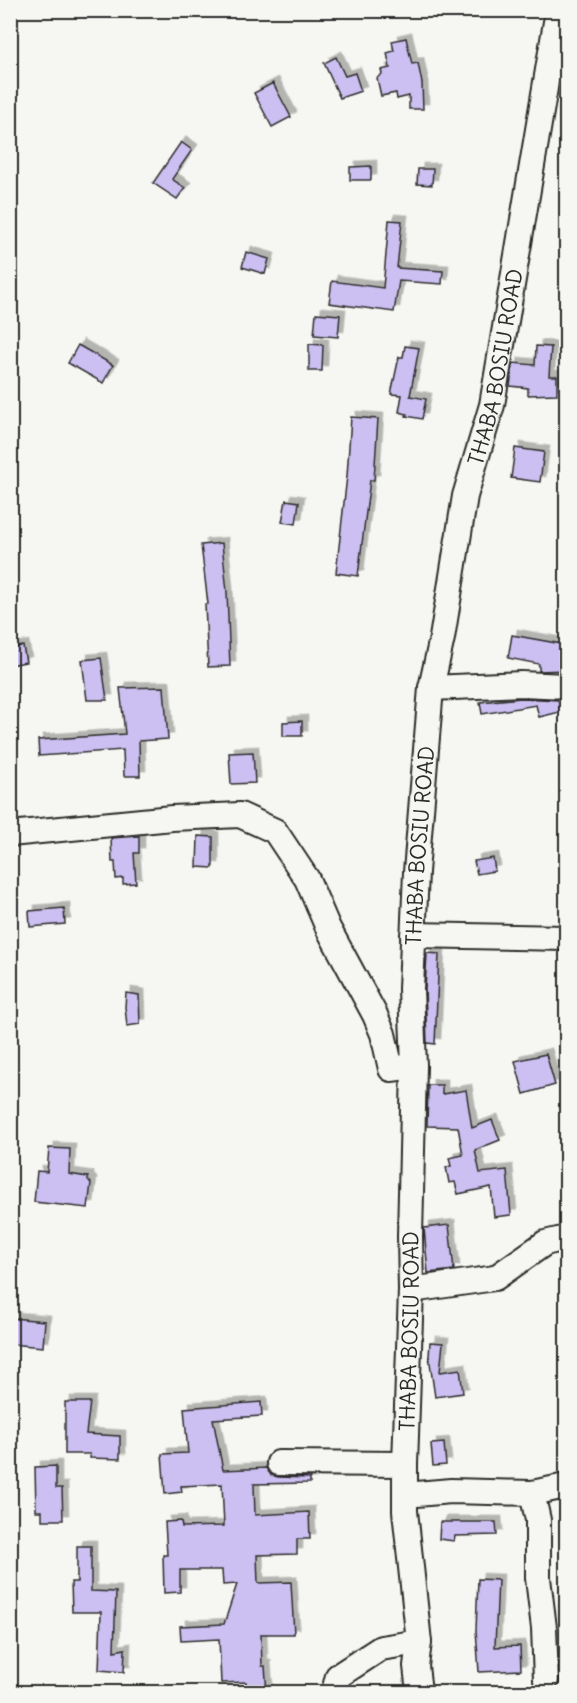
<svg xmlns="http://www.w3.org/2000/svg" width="577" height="1703" font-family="Delius,sans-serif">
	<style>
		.building { fill: #ccbff1; stroke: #2b2b2b; stroke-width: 1.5; filter: url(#shadow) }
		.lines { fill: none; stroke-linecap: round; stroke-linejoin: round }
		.minor-casing { stroke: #2b2b2b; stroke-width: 28 }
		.minor { stroke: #f6f6f2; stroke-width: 24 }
		.labels { text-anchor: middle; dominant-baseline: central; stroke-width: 6; stroke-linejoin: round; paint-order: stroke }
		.street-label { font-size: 21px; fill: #2b2b2b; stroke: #f6f6f2 }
	</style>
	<defs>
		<filter id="shadow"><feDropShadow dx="5.5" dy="-5.5" stdDeviation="0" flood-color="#0004"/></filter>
	</defs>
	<rect width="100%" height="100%" fill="#f6f6f2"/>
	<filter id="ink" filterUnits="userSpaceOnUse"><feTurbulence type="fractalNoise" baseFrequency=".0167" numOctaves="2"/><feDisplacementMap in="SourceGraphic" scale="12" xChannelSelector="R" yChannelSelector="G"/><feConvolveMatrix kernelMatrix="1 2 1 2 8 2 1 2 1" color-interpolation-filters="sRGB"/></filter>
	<g filter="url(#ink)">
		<g class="building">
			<polygon points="406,38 412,64 418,63 422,83 423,109 409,109 409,96 397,99 396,93 381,96 377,78 382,74 381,70 390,68 387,53 394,51 392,41"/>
			<polygon points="336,57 345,76 355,73 361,91 340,98 324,63"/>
			<polygon points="273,83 291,117 272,127 254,93"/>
			<polygon points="181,142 192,150 172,179 185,188 177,199 153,183"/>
			<polygon points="371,166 371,180 350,180 350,167"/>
			<polygon points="418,169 433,169 432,185 417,184"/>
			<polygon points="389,220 402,221 397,268 443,271 442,284 399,281 394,312 329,303 332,281 383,288"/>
			<polygon points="246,252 269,259 265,274 242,267"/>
			<polygon points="316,313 340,315 338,337 314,335"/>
			<polygon points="309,344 323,345 322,371 309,371"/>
			<polygon points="78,345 113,365 103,383 68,363"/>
			<polygon points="405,346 419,348 410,396 426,399 422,419 406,416 407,414 399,412 402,395 391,394 399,357 403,357"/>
			<polygon points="536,346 551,347 549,376 557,376 557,394 528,395 528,388 510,386 513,363 535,365"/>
			<polygon points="351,417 378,419 374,480 370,480 358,576 336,573 347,476"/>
			<polygon points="515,448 544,452 540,482 511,478"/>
			<polygon points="286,500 299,502 296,524 282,522"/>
			<polygon points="222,543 227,592 230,666 208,667 205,604 208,604 201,545"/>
			<polygon points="512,635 567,645 567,670 539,671 539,664 508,658"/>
			<polygon points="23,646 26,662 10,665 10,648"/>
			<polygon points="101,658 107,700 87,700 82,660"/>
			<polygon points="164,687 168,739 139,741 140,776 124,776 123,750 39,756 38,740 125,734 120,688"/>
			<polygon points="521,698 559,700 560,712 539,717 536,705 482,714 480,702"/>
			<polygon points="302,721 302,736 283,736 283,722"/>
			<polygon points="253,752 255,783 231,784 229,753"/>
			<polygon points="139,836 139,853 134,853 136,883 123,884 123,878 116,879 115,862 112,862 111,838"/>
			<polygon points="198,836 213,837 213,868 197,867"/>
			<polygon points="493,858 495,871 477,874 474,861"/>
			<polygon points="64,908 65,924 30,927 29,911"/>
			<polygon points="427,953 439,954 435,1044 427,1043 425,989"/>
			<polygon points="126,993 139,995 140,1024 127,1026 125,1007"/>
			<polygon points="546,1054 555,1085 524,1094 515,1061"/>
			<polygon points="428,1085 442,1085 442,1094 466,1090 472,1128 492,1120 500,1140 475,1150 480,1173 507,1170 511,1215 494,1217 491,1187 458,1194 455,1182 449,1183 446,1167 451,1166 449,1158 463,1155 458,1127 427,1126"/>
			<polygon points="49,1148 70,1149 69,1174 88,1177 88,1180 91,1183 88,1208 34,1202 37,1171 47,1172"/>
			<polygon points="449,1225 454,1270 428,1273 424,1228"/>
			<polygon points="12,1318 45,1321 43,1347 10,1344"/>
			<polygon points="430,1342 443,1343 440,1372 460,1369 463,1393 435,1397 429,1356"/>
			<polygon points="65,1402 90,1402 86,1434 120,1436 120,1459 90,1458 90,1454 65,1454"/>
			<polygon points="261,1402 262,1416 213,1419 223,1470 266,1468 271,1475 278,1477 310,1478 310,1483 254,1484 255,1515 309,1512 310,1539 297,1539 297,1554 257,1555 258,1583 291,1582 294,1634 261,1634 262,1666 265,1666 267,1692 247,1692 246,1682 221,1683 219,1639 181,1641 180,1626 224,1624 237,1584 223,1585 222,1570 180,1570 180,1592 164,1593 163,1555 167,1555 165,1522 181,1521 182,1527 224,1526 222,1484 181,1486 182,1492 165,1494 162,1454 188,1453 184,1408"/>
			<polygon points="444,1443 446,1465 433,1466 431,1444"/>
			<polygon points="56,1466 56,1488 62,1488 63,1520 42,1520 42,1511 36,1511 35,1467"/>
			<polygon points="440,1522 496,1522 497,1535 455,1536 454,1541 439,1539"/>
			<polygon points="77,1546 91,1546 91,1591 116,1592 114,1651 125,1649 124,1672 99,1670 101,1612 72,1612 71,1582 77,1582"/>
			<polygon points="478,1579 498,1580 495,1647 520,1646 521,1670 479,1672 476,1630"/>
		</g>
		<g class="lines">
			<g class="minor-casing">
				<g id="minor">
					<polyline points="431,688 521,684 566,686"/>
					<polyline points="10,834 172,818 240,815 275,831 307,879 328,928 375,1015 383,1034 391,1069 414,1066"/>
					<polyline points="413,935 566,938"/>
					<polyline points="411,1290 495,1278 545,1243 566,1238"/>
					<polyline points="279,1463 405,1464"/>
					<polyline points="532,1493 538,1520 538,1578 544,1628 546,1680"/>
					<polyline points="405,1495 451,1491 532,1493 566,1486"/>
					<polyline points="334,1692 338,1676 381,1648 419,1642"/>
					<path id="s1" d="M419 1692 416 1666 419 1642 405 1511V1464L411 1290 410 1236 414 1066 411 989 416 872 431 688 442 638 465 496 492 405 558 10"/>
				</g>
			</g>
			<use href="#minor" class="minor"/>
		</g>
	</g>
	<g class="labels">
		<g class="street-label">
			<text stroke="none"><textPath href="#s1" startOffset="1334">THABA BOSIU ROAD</textPath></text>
			<text stroke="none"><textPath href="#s1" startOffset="848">THABA BOSIU ROAD</textPath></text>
			<text stroke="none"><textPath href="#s1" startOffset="362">THABA BOSIU ROAD</textPath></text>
		</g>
	</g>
	<rect width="577" height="1703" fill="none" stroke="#f6f6f2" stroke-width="36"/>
	<rect x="18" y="18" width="541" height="1667" fill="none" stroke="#2b2b2b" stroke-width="2" filter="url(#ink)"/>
</svg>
